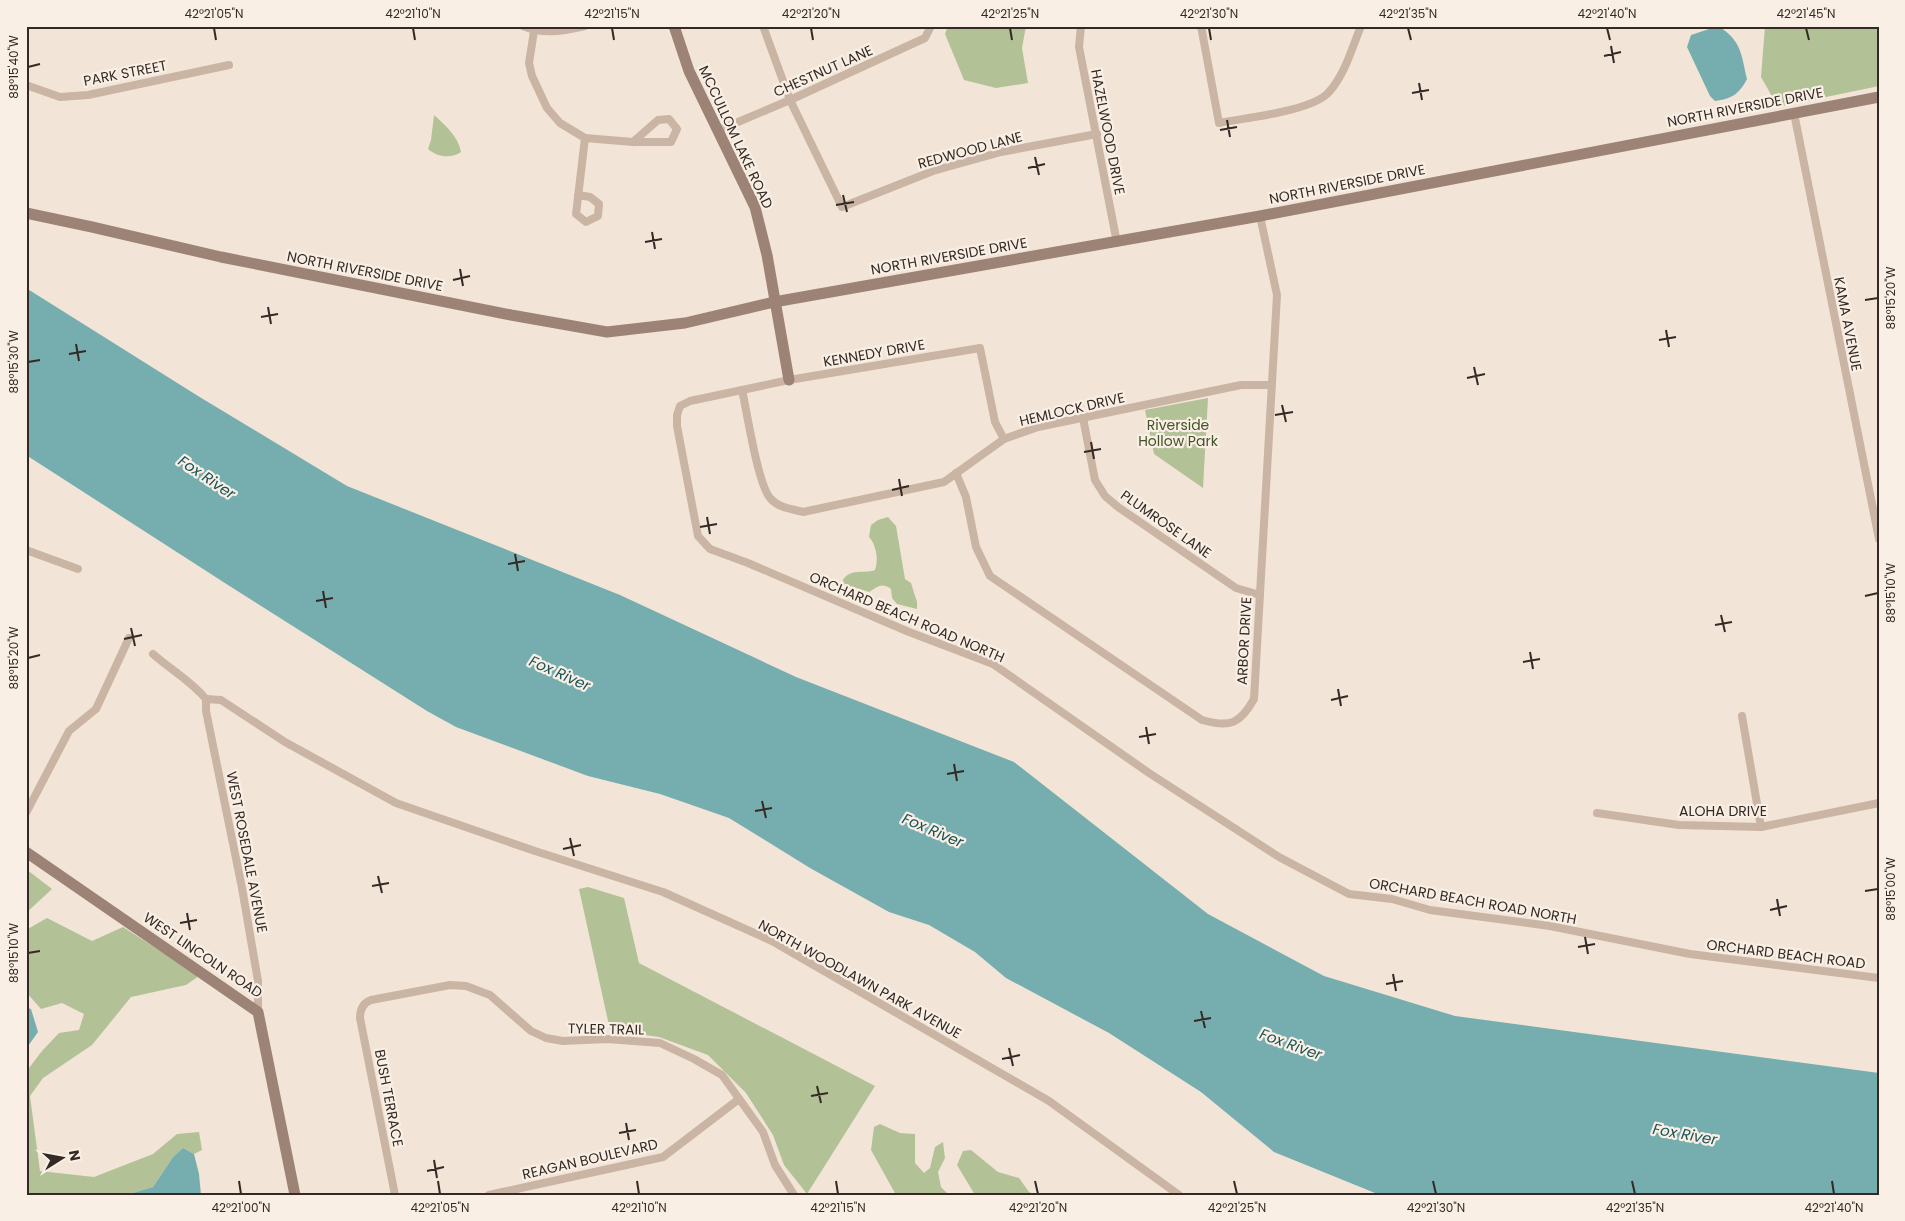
<svg xmlns="http://www.w3.org/2000/svg" width="1905" height="1221" font-family="Poppins,sans-serif">
	<style>
		.green { fill: #b3c197 }
		.water { fill: #76adaf }
		.lines { fill: none; stroke-linecap: round; stroke-linejoin: round }
		.street { stroke: #cab4a3; stroke-width: 8 }
		.secondary { stroke: #9d8375; stroke-width: 11 }
		.ticks { fill: none; stroke: #342a25; stroke-width: 2 }
		.labels { text-anchor: middle; dominant-baseline: central; stroke-width: 4.5; stroke-linejoin: round; paint-order: stroke }
		.street-label { font-size: 14px; fill: #342a25; stroke: #f9efe4 }
		.park-label { font-size: 14px; fill: #445329; stroke: #f9efe4 }
		.water-label { font-size: 15px; font-style: italic; fill: #1a5357; stroke: #f9efe4 }
		.neatline { fill: none; stroke: #342a25; stroke-width: 2 }
		.ticks-label { font-size: 12px; text-anchor: middle; fill: #342a25 }
	</style>
	<rect width="100%" height="100%" fill="#f2e5d7"/>
	<g class="green">
		<polygon points="948,26 1026,26 1022,48 1028,83 996,88 964,80 945,34"/>
		<polygon points="1765,26 1879,26 1879,86 1778,107 1761,77"/>
		<path d="M434 115C446 126 458 136 461 152 451 159 437 157 428 149L431 140Z"/>
		<polygon points="1208,398 1203,488 1154,454 1145,410"/>
		<path d="M888 517 896 526 905 579 911 583 917 602V609L897 604 892 598 891 589C881 582 878 587 869 592L844 584 843 580C850 568 864 574 875 570 879 560 876 544 869 537L871 525 878 520Z"/>
		<polygon points="26,869 52,889 26,913"/>
		<polygon points="588,887 624,898 639,963 875,1086 807,1194 784,1165 773,1135 746,1093 708,1055 659,1037 610,1030 579,889"/>
		<polygon points="47,918 92,941 123,927 199,976 186,985 131,997 92,1045 43,1078 30,1096 40,1171 94,1177 153,1154 177,1134 199,1132 202,1150 194,1154 183,1148 173,1157 153,1187 126,1195 26,1195 26,1072 42,1051 59,1033 79,1030 84,1014 62,1003 41,1009 26,992 26,930"/>
		<polygon points="880,1124 900,1133 915,1134 915,1163 924,1173 930,1168 935,1147 943,1142 945,1158 938,1172 941,1187 949,1195 896,1195 871,1150 874,1127"/>
		<polygon points="971,1150 998,1172 1019,1178 1029,1192 1036,1195 975,1195 957,1165 963,1151"/>
	</g>
	<g class="water">
		<path d="M1718 26C1742 41 1741 54 1747 79 1739 94 1732 99 1715 101L1710 96 1687 47 1691 35Z"/>
		<polygon points="26,288 198,396 347,486 620,595 796,677 1014,762 1208,914 1324,976 1455,1016 1879,1073 1879,1195 1380,1195 1274,1152 1201,1092 1109,1033 1006,978 975,952 929,925 889,912 810,868 729,818 660,794 588,776 456,727 427,711 228,585 26,455"/>
		<polygon points="26,1007 31,1009 38,1032 26,1049"/>
		<polygon points="183,1148 194,1154 199,1174 201,1195 126,1195 153,1187 173,1157"/>
	</g>
	<g class="lines">
		<g class="street">
			<path d="M523 26C544 35 563 31 585 26"/>
			<polyline points="763,26 790,100 842,207 933,171 1001,152 1097,134"/>
			<polyline points="1081,26 1079,47 1117,243"/>
			<path d="M1201 26 1219 123C1245 118 1313 111 1329 92 1345 74 1352 48 1361 26"/>
			<polyline points="534,31 529,63 532,76 547,108 560,123 585,138 633,142 671,142 677,129 669,119 658,120 633,142"/>
			<polyline points="26,85 60,97 88,95 229,65"/>
			<polyline points="1794,113 1879,539"/>
			<polyline points="719,130 790,100 925,38 931,26"/>
			<polyline points="578,195 590,197 599,204 598,216 586,222 576,214 585,138"/>
			<path d="M742 390C747 411 758 487 771 499 779 508 792 509 803 512L944 482 1004 439 1038 427 1241 385H1271"/>
			<polyline points="1083,418 1095,480 1105,496 1118,507 1236,588 1260,595"/>
			<polyline points="1004,439 995,422 980,348 789,380 690,401 680,406 677,415 677,426 698,536 710,549 748,563 909,632 993,664 1149,773 1279,857 1349,894 1392,899 1430,910 1550,926 1690,954 1879,978"/>
			<path d="M956 473 966 497 976 547 990 576 1202 720C1230 728 1240 724 1254 699L1277 295 1260 216"/>
			<polyline points="26,550 78,569"/>
			<path d="M153 654C171 670 190 680 206 699"/>
			<polyline points="206,699 221,700 285,742 396,803 535,851 663,892 772,941 1049,1101 1179,1195"/>
			<polyline points="206,699 206,711 242,888 258,981 258,1012"/>
			<polyline points="1742,716 1761,827"/>
			<polyline points="26,813 69,731 96,709 129,638"/>
			<polyline points="1597,813 1679,825 1761,827 1879,803"/>
			<path d="M395 1195 360 1018C360 1009 363 1003 371 1000L450 985 466 986 490 995 531 1031 546 1038 563 1041 607 1039 660 1043 694 1059 722 1075 763 1132 775 1165 794 1195"/>
			<polyline points="489,1195 663,1157 739,1099"/>
		</g>
		<g class="secondary">
			<polyline points="674,26 689,71 755,207 767,255 789,380"/>
			<polyline points="26,213 92,227 221,257 511,315 607,332 685,323 774,302 1260,216 1879,97"/>
			<polyline points="26,852 258,1012 295,1195"/>
		</g>
	</g>
	<path class="ticks" d="M214 28 216 40M413 28 415 40M612 28 614 40M811 28 813 40M1010 28 1012 40M1209 28 1211 40M1408 28 1411 40M1607 28 1610 40M1806 28 1809 40M1611 46 1614 63M1604 56 1621 52M28 67 40 64M1419 83 1422 100M1412 93 1429 90M1227 120 1230 137M1220 130 1237 127M1035 157 1039 175M1028 168 1045 164M843 195 847 212M836 205 854 202M652 232 655 249M645 242 662 239M460 269 463 286M453 280 470 276M1865 300 1878 298M268 307 271 324M261 317 278 314M1666 330 1669 347M1659 340 1676 337M76 344 79 361M69 354 86 351M28 362 40 360M1474 367 1478 385M1467 378 1485 374M1282 405 1286 422M1275 415 1293 412M1091 442 1094 459M1084 452 1101 449M899 479 902 496M892 490 909 486M707 517 710 534M700 527 717 524M515 554 518 571M508 564 525 561M323 591 326 608M1865 596 1878 593M316 601 333 598M1721 615 1725 632M1715 625 1732 622M131 628 135 646M124 639 142 635M1530 652 1533 669M28 658 40 655M1523 662 1540 659M1338 689 1341 706M1331 700 1348 696M1146 727 1149 744M1139 737 1156 734M954 764 957 781M947 774 964 771M762 801 766 818M755 811 772 808M570 838 574 856M563 849 581 845M378 876 382 893M372 886 389 883M1865 891 1878 889M1777 899 1780 916M1770 910 1787 906M187 913 190 930M180 923 197 920M1585 937 1588 954M1578 947 1595 944M28 953 40 951M1393 974 1396 991M1386 984 1403 981M1201 1011 1205 1028M1194 1021 1211 1018M1009 1048 1013 1066M1002 1059 1020 1055M817 1086 821 1103M811 1096 828 1093M626 1123 629 1140M619 1133 636 1130M434 1160 437 1178M427 1171 444 1167M239 1181 241 1194M438 1181 440 1194M637 1181 639 1194M836 1181 838 1194M1035 1181 1038 1194M1234 1181 1237 1194M1433 1181 1436 1194M1632 1181 1635 1194M1832 1181 1834 1194"/>
	<g class="labels">
		<g class="street-label">
			<text transform="translate(823 71) rotate(-24)">CHESTNUT LANE</text>
			<text transform="translate(125 73) rotate(-11)">PARK STREET</text>
			<text transform="translate(1745 107) rotate(-11)">NORTH RIVERSIDE DRIVE</text>
			<text transform="translate(1108 132) rotate(79)">HAZELWOOD DRIVE</text>
			<text transform="translate(736 137) rotate(65)">MCCULLOM LAKE ROAD</text>
			<text transform="translate(970 150) rotate(-15)">REDWOOD LANE</text>
			<text transform="translate(1347 184) rotate(-11)">NORTH RIVERSIDE DRIVE</text>
			<text transform="translate(949 256) rotate(-10)">NORTH RIVERSIDE DRIVE</text>
			<text transform="translate(365 271) rotate(11)">NORTH RIVERSIDE DRIVE</text>
			<text transform="translate(1848 324) rotate(79)">KAMA AVENUE</text>
			<text transform="translate(874 353) rotate(-10)">KENNEDY DRIVE</text>
			<text transform="translate(1072 409) rotate(-13)">HEMLOCK DRIVE</text>
			<text transform="translate(1166 524) rotate(35)">PLUMROSE LANE</text>
			<text transform="translate(907 617) rotate(23)">ORCHARD BEACH ROAD NORTH</text>
			<text transform="translate(1244 641) rotate(-87)">ARBOR DRIVE</text>
			<text x="1723" y="811">ALOHA DRIVE</text>
			<text transform="translate(247 852) rotate(79)">WEST ROSEDALE AVENUE</text>
			<text transform="translate(1473 901) rotate(10)">ORCHARD BEACH ROAD NORTH</text>
			<text transform="translate(1786 954) rotate(7)">ORCHARD BEACH ROAD</text>
			<text transform="translate(203 955) rotate(34)">WEST LINCOLN ROAD</text>
			<text transform="translate(860 979) rotate(29)">NORTH WOODLAWN PARK AVENUE</text>
			<text transform="translate(606 1029) rotate(1)">TYLER TRAIL</text>
			<text transform="translate(389 1098) rotate(79)">BUSH TERRACE</text>
			<text transform="translate(590 1159) rotate(-13)">REAGAN BOULEVARD</text>
		</g>
		<g class="park-label">
			<text x="1178" y="425">Riverside<tspan x="1178" dy="16">Hollow Park</tspan></text>
		</g>
		<g class="water-label">
			<text transform="translate(207 477) rotate(34)">Fox River</text>
			<text transform="translate(560 673) rotate(24)">Fox River</text>
			<text transform="translate(933 830) rotate(23)">Fox River</text>
			<text transform="translate(1291 1044) rotate(20)">Fox River</text>
			<text transform="translate(1685 1134) rotate(10)">Fox River</text>
		</g>
	</g>
	<rect width="1905" height="1221" fill="none" stroke="#f9efe4" stroke-width="55"/>
	<g transform="translate(62 1158) rotate(79)" stroke="#f9efe4" stroke-width="4" paint-order="stroke">
	<path d="M0-4L9 19L0 12L-9 19Z" fill="#342a25"/>
	<text y="-8" font-size="14" font-weight="bold" text-anchor="middle" fill="#342a25">N</text>
	</g>
	<rect x="28" y="28" width="1850" height="1166" class="neatline"/>
	<g class="ticks-label">
		<text x="214" y="18">42°21'05"N</text>
		<text x="413" y="18">42°21'10"N</text>
		<text x="612" y="18">42°21'15"N</text>
		<text x="811" y="18">42°21'20"N</text>
		<text x="1010" y="18">42°21'25"N</text>
		<text x="1209" y="18">42°21'30"N</text>
		<text x="1408" y="18">42°21'35"N</text>
		<text x="1607" y="18">42°21'40"N</text>
		<text x="1806" y="18">42°21'45"N</text>
		<text transform="translate(14 67) rotate(-90)" y="4">88°15'40"W</text>
		<text transform="translate(1891 298) rotate(-90)" y="4">88°15'20"W</text>
		<text transform="translate(14 362) rotate(-90)" y="4">88°15'30"W</text>
		<text transform="translate(1891 593) rotate(-90)" y="4">88°15'10"W</text>
		<text transform="translate(14 658) rotate(-90)" y="4">88°15'20"W</text>
		<text transform="translate(1891 889) rotate(-90)" y="4">88°15'00"W</text>
		<text transform="translate(14 953) rotate(-90)" y="4">88°15'10"W</text>
		<text x="241" y="1212">42°21'00"N</text>
		<text x="440" y="1212">42°21'05"N</text>
		<text x="639" y="1212">42°21'10"N</text>
		<text x="838" y="1212">42°21'15"N</text>
		<text x="1038" y="1212">42°21'20"N</text>
		<text x="1237" y="1212">42°21'25"N</text>
		<text x="1436" y="1212">42°21'30"N</text>
		<text x="1635" y="1212">42°21'35"N</text>
		<text x="1834" y="1212">42°21'40"N</text>
	</g>
</svg>
